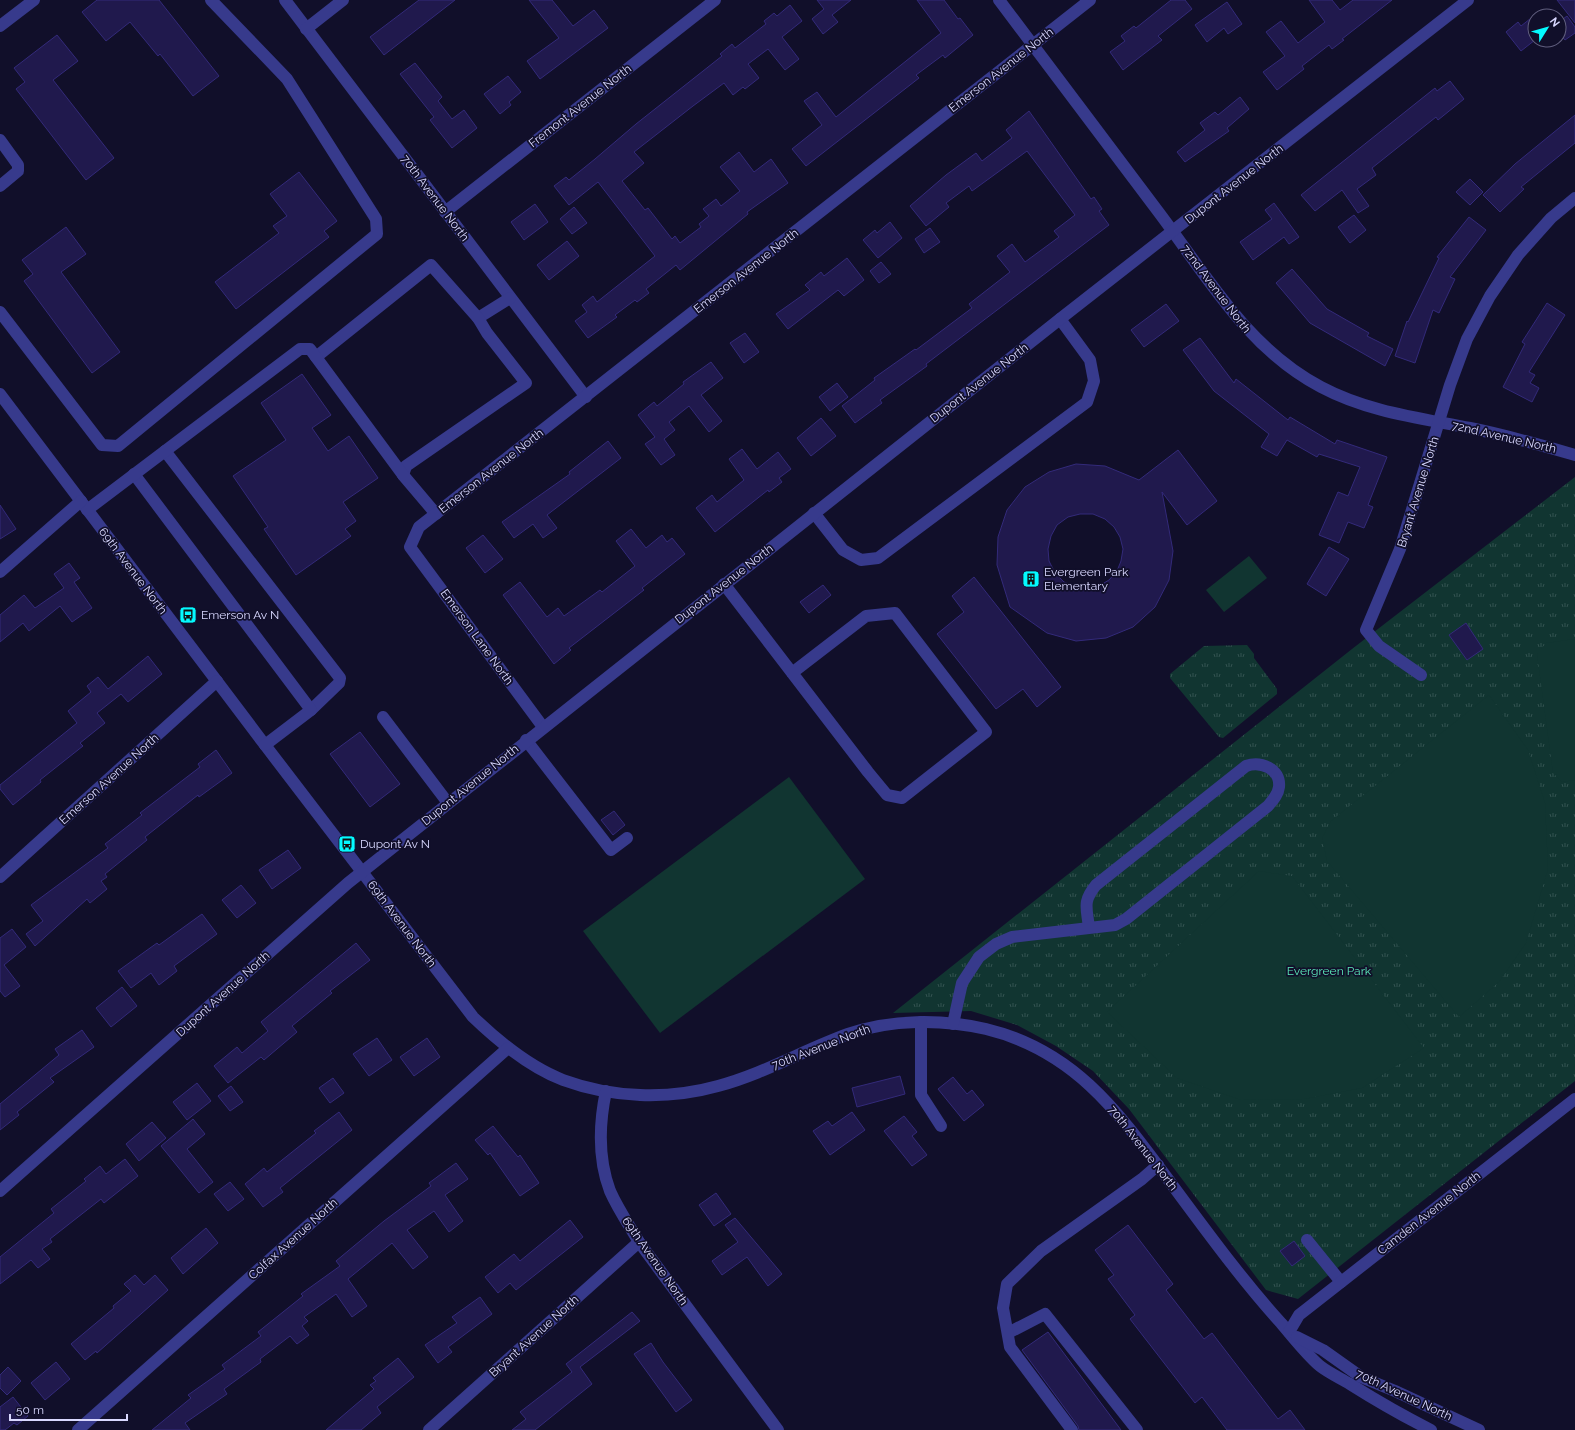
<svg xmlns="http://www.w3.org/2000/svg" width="1575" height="1430" font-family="Raleway,sans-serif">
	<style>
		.grass { fill: url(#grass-tufts) }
		.garden { fill: #113531 }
		.building { fill: #20194d; stroke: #332a7a; fill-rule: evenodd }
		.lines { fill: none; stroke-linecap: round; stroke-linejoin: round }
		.minor { stroke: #373a8c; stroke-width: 12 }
		.labels { text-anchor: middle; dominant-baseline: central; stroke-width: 3.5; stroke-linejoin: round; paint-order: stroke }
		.street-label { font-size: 12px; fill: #d9d8ff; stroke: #110f2a }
		.poi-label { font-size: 12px; fill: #d9d8ff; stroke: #110f2a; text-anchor: start }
		.park-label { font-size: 12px; fill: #5be8b9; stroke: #110f2a }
	</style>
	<defs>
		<pattern id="grass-tufts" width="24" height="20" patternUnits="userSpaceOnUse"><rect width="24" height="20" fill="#113531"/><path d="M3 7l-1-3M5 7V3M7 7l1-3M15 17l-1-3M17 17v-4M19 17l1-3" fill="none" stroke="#335250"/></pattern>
	</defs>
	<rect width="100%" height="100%" fill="#110f2a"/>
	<g class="grass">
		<polygon points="1575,477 1575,1081 1298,1299 1266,1290 1129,1109 1093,1071 1056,1046 1017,1025 971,1011 893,1013 1352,649"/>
		<polygon points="1247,645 1254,654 1254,658 1277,689 1277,694 1223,738 1219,737 1170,678 1170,674 1204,646"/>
	</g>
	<g class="garden">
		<polygon points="1249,556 1267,578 1224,612 1206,590"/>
		<polygon points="1575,639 1575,780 1562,782 1553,773 1537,654 1546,643"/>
		<polygon points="1489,695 1528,750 1545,803 1548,869 1526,943 1499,982 1459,1017 1327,861 1322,838 1331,821"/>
		<polygon points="789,777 865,879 660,1033 583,931"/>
		<polygon points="1259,871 1292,876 1424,1048 1362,1088 1304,1099 1241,1100 1177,1078 1107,1012"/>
	</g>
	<g class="building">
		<polygon points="97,0 159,0 219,76 193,96 160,54 158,56 130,22 106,41 82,12"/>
		<polygon points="419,0 455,0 384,55 370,37"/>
		<polygon points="529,0 552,0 573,26 594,10 608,28 540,79 527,61 559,38"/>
		<polygon points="817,0 851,0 832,15 838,22 823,34 812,19 824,9"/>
		<polygon points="917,0 944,0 958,19 960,18 973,35 945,58 943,55 916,75 919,78 806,166 792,149 822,125 804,101 817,92 836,117 941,33"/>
		<polygon points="1171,0 1185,0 1192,9 1158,36 1162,40 1123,70 1110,52 1125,41 1121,36 1134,26 1136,28"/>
		<polygon points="1309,0 1332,0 1340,10 1353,0 1392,0 1342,39 1344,40 1332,49 1329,45 1302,66 1304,69 1277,90 1263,72 1285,56 1266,32 1281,21 1298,43 1325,22"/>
		<polygon points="1557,0 1575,0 1575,23"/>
		<polygon points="1227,2 1242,24 1228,34 1224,28 1207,42 1195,25"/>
		<polygon points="790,5 802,21 782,37 799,59 785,70 768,49 748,64 759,78 745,89 743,87 733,95 724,83 693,106 634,152 644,163 622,181 645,210 648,208 672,239 675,236 680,243 701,227 699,224 709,216 703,209 716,199 721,206 740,191 720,167 739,152 754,172 771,159 788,183 747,212 748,214 680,270 676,265 646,289 649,293 637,302 635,300 615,315 617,317 588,338 575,321 587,312 582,305 593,296 597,302 655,256 598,182 569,205 554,186 566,177 569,180 595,159 636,124 722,56 720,54 732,44 735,48 766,24 764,21 774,13 777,16"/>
		<polygon points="1535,15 1535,40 1521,51 1506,32 1518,22 1521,26"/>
		<polygon points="1567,16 1575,27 1575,33 1565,40 1559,33 1559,22"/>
		<polygon points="57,35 78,61 53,80 114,158 86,180 16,89 25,82 14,68"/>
		<polygon points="415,63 442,97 438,101 452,119 464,110 477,128 452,148 430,120 434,117 400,74"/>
		<polygon points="508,76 521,92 509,102 511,105 500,114 484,94"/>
		<polygon points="1450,81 1464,99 1438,120 1436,117 1372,168 1376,175 1357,189 1369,206 1358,213 1342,190 1315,211 1301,195 1435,88 1437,91"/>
		<polygon points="1240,97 1249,109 1227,128 1229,131 1185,162 1177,152 1205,130 1200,123 1215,112 1218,115"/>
		<polygon points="1029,111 1091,199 1094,197 1102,209 1099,211 1109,225 926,364 927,366 880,400 882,403 855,423 842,406 875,380 874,378 915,349 916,350 972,308 969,304 1010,272 997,256 1012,244 1025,262 1059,237 1054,231 1075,215 1027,151 972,191 969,186 946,203 949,207 926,226 910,206 946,175 976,153 982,161 1012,138 1006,130"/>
		<polygon points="1575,115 1575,143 1521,187 1524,189 1500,212 1483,195 1515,164"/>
		<polygon points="299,172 337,221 324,231 329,237 236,309 215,282 279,233 273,226 287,216 270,194"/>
		<polygon points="1470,179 1483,192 1470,205 1456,192"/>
		<polygon points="1274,203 1299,237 1289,244 1284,237 1253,260 1240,242 1272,219 1265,210"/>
		<polygon points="535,204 548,222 524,240 511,222"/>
		<polygon points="574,207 587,223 572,234 560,219"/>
		<polygon points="1354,215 1366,230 1350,243 1338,227"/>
		<polygon points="1469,217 1486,230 1450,277 1455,279 1439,313 1433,310 1415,363 1395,356 1407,321 1408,322 1439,258 1437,257"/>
		<polygon points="890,222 902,238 878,258 863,240 875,230 877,233"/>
		<polygon points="66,227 86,254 61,272 120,352 92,373 24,281 33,274 22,260"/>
		<polygon points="930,228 940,242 924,253 915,239"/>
		<polygon points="567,241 579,256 549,280 537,265"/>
		<polygon points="847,258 864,280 844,296 838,290 788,329 776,314 810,290 805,285 821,272 824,276"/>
		<polygon points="881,262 891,274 879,283 870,271"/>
		<polygon points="1292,269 1327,309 1369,333 1367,336 1393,349 1385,366 1310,323 1276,283"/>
		<polygon points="1547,303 1565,315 1529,372 1535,375 1530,383 1539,388 1532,402 1503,387 1525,344 1522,342"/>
		<polygon points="1166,304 1179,321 1144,347 1131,330"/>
		<polygon points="745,333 759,352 744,363 730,343"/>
		<polygon points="1200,338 1234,383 1236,379 1288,420 1290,417 1335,444 1337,440 1387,457 1368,505 1373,507 1364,528 1348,522 1339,543 1319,535 1338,492 1348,496 1360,467 1319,454 1317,457 1287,440 1277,456 1261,447 1269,434 1214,391 1183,350"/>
		<polygon points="711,362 723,378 701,395 722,421 709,432 689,406 669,422 675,430 664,439 675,455 661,465 645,444 655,437 638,415 654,402 657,406 684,384 683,382"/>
		<polygon points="302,374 331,415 312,428 328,451 349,436 378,478 343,502 356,521 345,529 351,536 296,575 264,529 268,527 233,476 286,440 261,403"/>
		<polygon points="837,383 848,397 830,411 819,397"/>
		<polygon points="821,418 836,436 811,456 797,438"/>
		<polygon points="608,441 621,458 547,515 557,528 543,538 533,524 514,538 502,522 570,474 569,472"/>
		<polygon points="742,449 757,469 778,452 791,469 779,478 782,482 769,492 768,490 715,532 696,508 712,495 717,502 744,480 729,459"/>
		<path d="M1178 450 1217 501 1187 525 1162 492 1173 551 1169 580 1155 607 1133 627 1106 638 1076 641 1047 633 1010 607 997 565 998 537 1007 510 1025 487 1049 472 1076 464 1105 466 1139 480ZM1080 514H1093L1105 519 1114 527 1120 537 1123 549 1121 561 1117 571 1109 580 1099 586 1088 588 1076 587 1064 582 1055 573 1049 561 1048 549 1051 536 1057 525 1068 517Z"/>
		<polygon points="0,505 16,529 0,539"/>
		<polygon points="631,529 646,548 662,535 667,542 672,538 685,554 642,588 644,590 569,648 571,650 554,664 503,595 520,582 547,617 558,608 564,616 600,590 602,592 635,566 616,541"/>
		<polygon points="483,535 503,559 485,573 466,548"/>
		<polygon points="1329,547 1349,559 1326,596 1307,584"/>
		<polygon points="69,563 80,578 74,582 92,608 72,622 60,606 29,631 23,623 0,642 0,615 24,595 35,608 64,588 54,574"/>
		<polygon points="974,577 1061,687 1037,707 1023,689 996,709 937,634 964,612 952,596"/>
		<polygon points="823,585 831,595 809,613 800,602"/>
		<polygon points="1466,623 1483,649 1467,660 1449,635"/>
		<polygon points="148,656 162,674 128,702 121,694 97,713 105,723 80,743 83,746 40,780 41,782 13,805 0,789 0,785 77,723 68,711 91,692 87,686 98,677 108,689"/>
		<polygon points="360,732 400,784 370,807 330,754"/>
		<polygon points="216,750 232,773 199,797 198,795 145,837 147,840 105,874 107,877 101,881 107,889 90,903 87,899 35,946 26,934 43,921 31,905 108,848 105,844 142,815 140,813 200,767 198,764"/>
		<polygon points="614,811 625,825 613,835 601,820"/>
		<polygon points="288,850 301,868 272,889 259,870"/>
		<polygon points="241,885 256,903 237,918 222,900"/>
		<polygon points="202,914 217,934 174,966 177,971 159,985 151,973 131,988 118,971 157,943 159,945"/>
		<polygon points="12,929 26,947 4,965 20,986 5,997 0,991 0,938"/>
		<polygon points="356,943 370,960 330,991 332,993 292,1026 297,1032 264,1060 261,1057 228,1083 214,1066 237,1047 242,1053 268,1031 261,1022"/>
		<polygon points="122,987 137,1006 111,1027 96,1008"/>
		<polygon points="82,1030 94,1047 50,1078 54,1082 17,1112 19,1115 0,1130 0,1104 59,1055 55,1049"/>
		<polygon points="377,1038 392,1060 369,1076 353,1054"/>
		<polygon points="427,1038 440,1057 414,1076 400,1057"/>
		<polygon points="900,1076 905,1094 857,1107 852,1088"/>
		<polygon points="953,1077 967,1094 972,1090 984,1105 964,1121 938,1089"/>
		<polygon points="333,1078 344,1093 330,1103 319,1088"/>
		<polygon points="197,1083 211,1101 187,1120 173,1102"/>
		<polygon points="231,1086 243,1102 230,1111 218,1096"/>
		<polygon points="339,1112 352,1130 280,1188 283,1192 263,1207 245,1184 264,1168 267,1172 316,1133 314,1131"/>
		<polygon points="852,1112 865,1130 830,1155 813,1131 828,1121 832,1126"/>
		<polygon points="904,1116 917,1132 912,1136 927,1155 912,1166 884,1131"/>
		<polygon points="193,1119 205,1134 187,1149 213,1182 199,1193 161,1146"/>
		<polygon points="152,1122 166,1138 139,1161 126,1144"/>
		<polygon points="493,1126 518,1157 520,1155 539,1183 520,1196 490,1153 488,1155 475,1140"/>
		<polygon points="125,1159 138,1176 104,1203 101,1199 50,1239 52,1242 42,1249 50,1259 38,1268 31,1260 0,1284 0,1257 54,1213 51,1209 86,1181 84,1179 100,1166 106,1174"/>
		<polygon points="456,1163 468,1179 445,1195 463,1221 449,1232 434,1211 407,1230 428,1257 413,1269 392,1243 348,1279 367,1306 352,1317 336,1294 304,1317 308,1321 302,1326 309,1335 297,1344 290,1336 260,1359 261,1362 224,1389 227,1394 185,1423 190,1430 152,1430 191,1398 188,1395 225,1369 222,1365 261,1336 258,1332 303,1296 301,1294 340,1266 336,1261 384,1221 431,1186 429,1183"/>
		<polygon points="230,1182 244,1199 228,1211 214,1194"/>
		<polygon points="716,1193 731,1214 714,1226 699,1205"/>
		<polygon points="735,1218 782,1274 768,1286 747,1257 722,1275 712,1261 738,1242 725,1225"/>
		<polygon points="570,1220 583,1237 516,1290 510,1283 498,1293 485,1277 514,1254 520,1261"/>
		<polygon points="1128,1225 1173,1284 1166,1290 1204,1339 1212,1333 1278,1419 1290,1410 1305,1430 1227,1430 1202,1397 1195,1403 1130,1319 1135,1315 1108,1279 1114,1275 1095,1250"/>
		<polygon points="206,1228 218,1243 183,1274 171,1258"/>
		<polygon points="1294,1241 1305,1256 1292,1266 1280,1251"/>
		<polygon points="135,1275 144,1285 155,1275 168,1290 97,1353 96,1351 85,1360 71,1344 114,1308 113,1306 131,1291 124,1284"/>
		<polygon points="480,1297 492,1314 448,1347 452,1352 438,1363 425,1345 457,1323 452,1317"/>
		<polygon points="632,1312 640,1321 580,1367 592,1384 535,1430 512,1430 526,1419 520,1412 572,1372 566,1364"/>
		<polygon points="1048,1332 1121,1430 1079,1430 1078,1426 1022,1350"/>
		<polygon points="651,1343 663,1362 692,1400 676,1412 634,1354"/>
		<polygon points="398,1358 414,1377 377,1407 381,1413 361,1430 326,1430 374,1389 370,1385 376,1381 373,1378"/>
		<polygon points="56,1362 70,1379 45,1400 31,1383"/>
		<polygon points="8,1367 21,1381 7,1395 0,1388 0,1375"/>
		<polygon points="13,1397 28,1416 17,1425 14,1423 5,1430 0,1430 0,1407"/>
	</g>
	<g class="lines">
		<g class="minor">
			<polyline points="285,0 586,397"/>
			<path d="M999 0C1052 70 1105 140 1157 210 1207 276 1247 348 1321 387 1368 412 1420 418 1470 428 1506 435 1540 445 1575 455"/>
			<polyline points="0,26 34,0"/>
			<polyline points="306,29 343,0"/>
			<polyline points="0,140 18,165 18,171 0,186"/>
			<polyline points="445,212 715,0"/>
			<polyline points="0,312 102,445 118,446 377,234 376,219 287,79 211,0"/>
			<polyline points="478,318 510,298"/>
			<polyline points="316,357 431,265 478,318 487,333 526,383 406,466 403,475"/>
			<path d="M0 394 265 745 473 1017C499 1042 529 1067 563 1080 612 1098 668 1100 718 1086 763 1074 804 1050 848 1034 891 1019 942 1019 986 1029 1077 1051 1121 1116 1173 1186 1208 1233 1242 1280 1281 1323 1293 1337 1306 1354 1320 1366 1329 1373 1340 1378 1350 1384 1377 1401 1403 1416 1431 1430"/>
			<polyline points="165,451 340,678 339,683 311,710"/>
			<polyline points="134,474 311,710 265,745"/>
			<polyline points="87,510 300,349 310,349 403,475 436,514"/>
			<polyline points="814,513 843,550 861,560 878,558 1087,402 1094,381 1090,360 1060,319"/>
			<polyline points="0,572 81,501"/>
			<polyline points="724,584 868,772 887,795 902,798 986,732 895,613 866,616 792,673"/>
			<polyline points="1421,675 1379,646 1366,630 1400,549 1450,385 1467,339 1490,296 1518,255 1551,218 1575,198"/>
			<polyline points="383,717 448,803"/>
			<polyline points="543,727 410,547 419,527 1090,0"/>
			<polyline points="526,740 611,850 627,838"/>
			<polyline points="0,877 217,681"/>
			<polyline points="921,1022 921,1095 941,1126"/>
			<path d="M953 1024 962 983 979 957 996 944 1012 937 1115 925 1126 919 1268 806C1273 800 1278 795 1279 787 1281 768 1260 761 1246 766L1096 885C1082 902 1087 908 1089 928"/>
			<path d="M606 1091C599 1124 598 1159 610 1191 618 1209 629 1225 639 1242L778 1430"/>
			<polyline points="0,1191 348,883 1060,319 1468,0"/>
			<polyline points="1307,1240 1341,1282"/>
			<polyline points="1289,1332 1299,1315 1575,1099"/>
			<polyline points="1008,1333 1045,1314 1137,1430"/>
			<polyline points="1297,1337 1323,1350 1361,1377 1395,1391 1479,1430"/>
			<polyline points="78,1430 508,1048"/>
			<polyline points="429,1430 639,1242"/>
			<polyline points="1072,1430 1010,1347 1003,1308 1007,1284 1041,1251 1142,1179 1158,1165"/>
		</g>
	</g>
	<defs>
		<g id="building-square" transform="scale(0.9)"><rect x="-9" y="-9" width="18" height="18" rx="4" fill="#04faff" stroke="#110f2a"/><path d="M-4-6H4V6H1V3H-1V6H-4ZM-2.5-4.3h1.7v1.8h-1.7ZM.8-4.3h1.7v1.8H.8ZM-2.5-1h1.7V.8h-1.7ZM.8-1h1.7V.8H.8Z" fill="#111"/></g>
		<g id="bus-square" transform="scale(0.9)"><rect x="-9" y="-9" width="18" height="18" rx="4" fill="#04faff" stroke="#110f2a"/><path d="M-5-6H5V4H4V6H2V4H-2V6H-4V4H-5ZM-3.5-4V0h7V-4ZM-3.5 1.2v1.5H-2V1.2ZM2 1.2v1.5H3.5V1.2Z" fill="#111"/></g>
	</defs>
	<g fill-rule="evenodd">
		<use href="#building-square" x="1031" y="579"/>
		<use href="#bus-square" x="188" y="615"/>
		<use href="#bus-square" x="347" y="844"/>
	</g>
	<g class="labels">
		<g class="street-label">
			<text transform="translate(1001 70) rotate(-38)">Emerson Avenue North</text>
			<text transform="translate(580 106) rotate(-38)">Fremont Avenue North</text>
			<text transform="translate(1234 184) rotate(-38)">Dupont Avenue North</text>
			<text transform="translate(435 198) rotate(53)">70th Avenue North</text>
			<text transform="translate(746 271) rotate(-38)">Emerson Avenue North</text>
			<text transform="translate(1216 289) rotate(53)">72nd Avenue North</text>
			<text transform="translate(979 383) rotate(-38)">Dupont Avenue North</text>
			<text transform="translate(1504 437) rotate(13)">72nd Avenue North</text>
			<text transform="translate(491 471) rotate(-38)">Emerson Avenue North</text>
			<text transform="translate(1418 492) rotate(-73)">Bryant Avenue North</text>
			<text transform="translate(133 571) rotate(53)">69th Avenue North</text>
			<text transform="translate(724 584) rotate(-38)">Dupont Avenue North</text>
			<text transform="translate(477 637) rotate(54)">Emerson Lane North</text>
			<text transform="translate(109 779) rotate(-42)">Emerson Avenue North</text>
			<text transform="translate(470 785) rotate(-39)">Dupont Avenue North</text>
			<text transform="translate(402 924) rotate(53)">69th Avenue North</text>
			<text transform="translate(223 994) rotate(-42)">Dupont Avenue North</text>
			<text transform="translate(821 1047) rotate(-21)">70th Avenue North</text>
			<text transform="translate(1143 1148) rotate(52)">70th Avenue North</text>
			<text transform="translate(1429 1213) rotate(-38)">Camden Avenue North</text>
			<text transform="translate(293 1239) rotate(-42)">Colfax Avenue North</text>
			<text transform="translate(655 1261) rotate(55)">69th Avenue North</text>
			<text transform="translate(534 1336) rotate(-42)">Bryant Avenue North</text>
			<text transform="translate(1404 1395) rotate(25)">70th Avenue North</text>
		</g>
		<g class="poi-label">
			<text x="1044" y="572">Evergreen Park<tspan x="1044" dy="14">Elementary</tspan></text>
			<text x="201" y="615">Emerson Av N</text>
			<text x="360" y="844">Dupont Av N</text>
		</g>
		<g class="park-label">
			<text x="1329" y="971">Evergreen Park</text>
		</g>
	</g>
	<g transform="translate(1547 28) rotate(53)"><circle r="19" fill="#110f2a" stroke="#615f7f"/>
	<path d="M0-3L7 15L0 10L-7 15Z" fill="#04faff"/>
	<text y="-6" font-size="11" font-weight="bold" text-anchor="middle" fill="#d9d8ff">N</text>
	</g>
	<path d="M10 1414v6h117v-6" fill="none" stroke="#d9d8ff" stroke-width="2"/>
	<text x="16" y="1414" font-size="12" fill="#d9d8ff" stroke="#110f2a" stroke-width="3" paint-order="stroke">50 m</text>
</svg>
